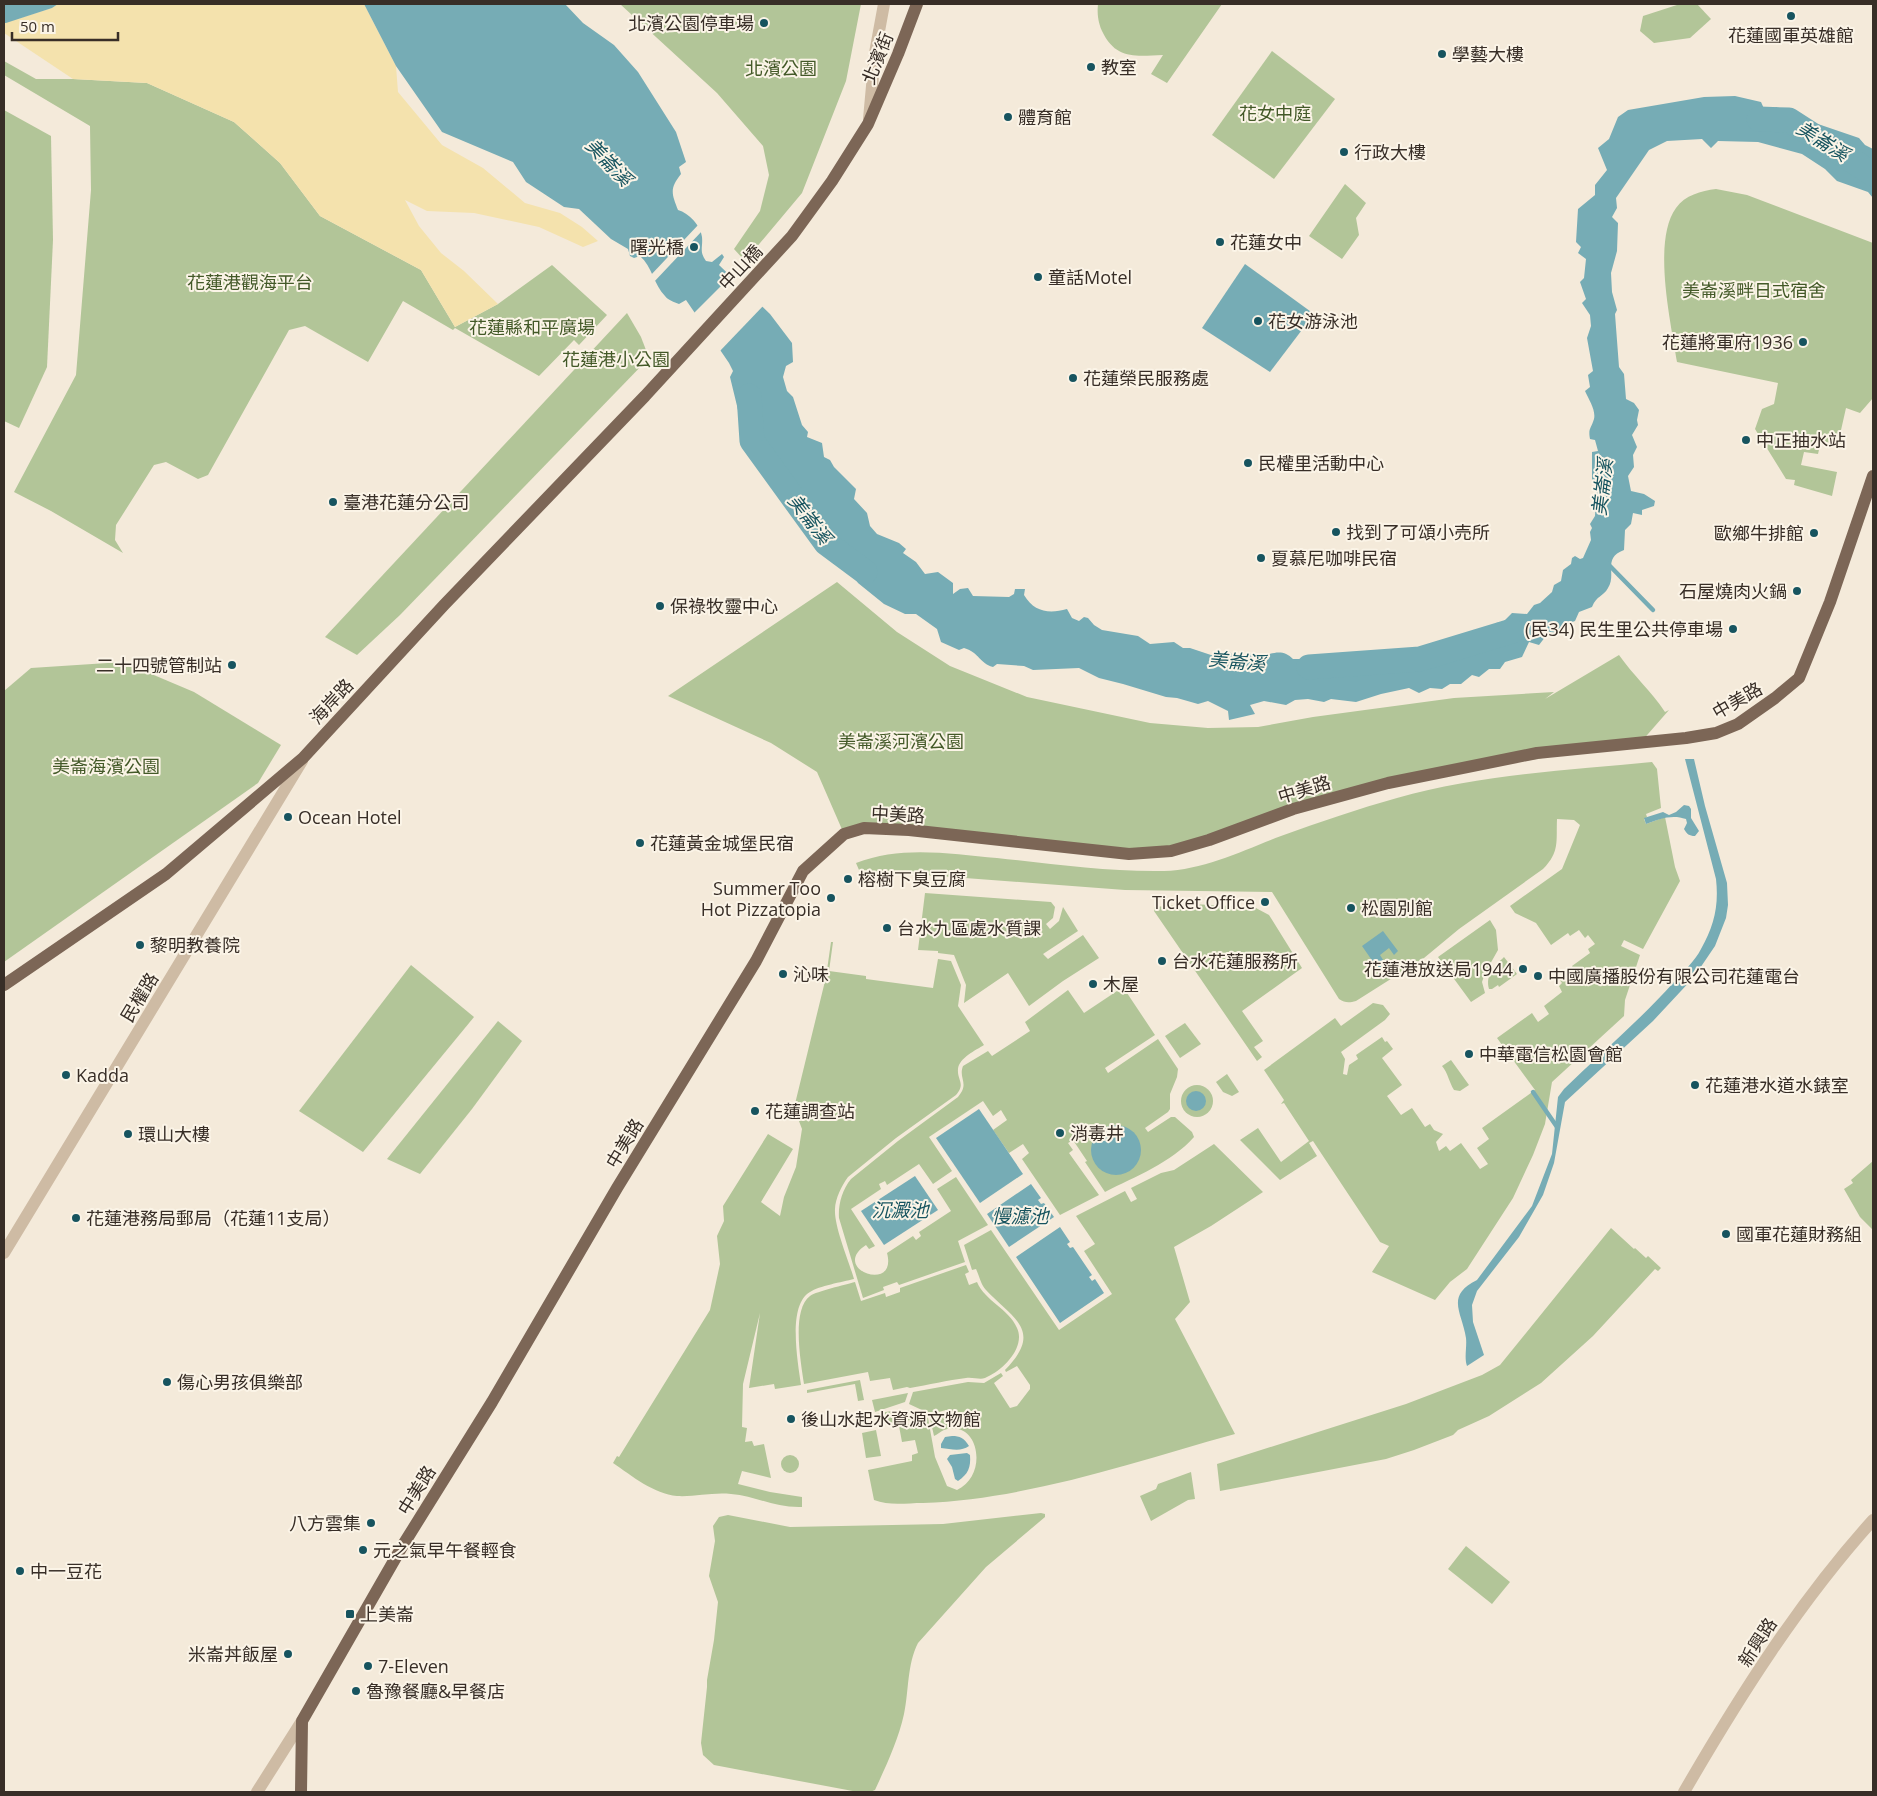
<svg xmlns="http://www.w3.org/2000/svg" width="1877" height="1796" font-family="'Open Sans','Noto Sans TC',sans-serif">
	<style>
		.green { fill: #b2c598 }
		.sand { fill: #f4e2ad }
		.water { fill: #76acb5 }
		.pier { fill: #f4eada }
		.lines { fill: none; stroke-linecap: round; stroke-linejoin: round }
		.stream { stroke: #76acb5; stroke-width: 4.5 }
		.river { stroke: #76acb5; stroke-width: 25 }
		.minor { stroke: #cebba4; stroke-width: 12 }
		.major { stroke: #7c6656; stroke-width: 12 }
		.poi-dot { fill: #17545f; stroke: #fbf4e7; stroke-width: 2 }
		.labels { text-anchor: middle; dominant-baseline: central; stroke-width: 4; stroke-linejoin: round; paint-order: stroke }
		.poi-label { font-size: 18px; fill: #382e27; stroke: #fbf4e7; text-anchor: start }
		.street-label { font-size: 18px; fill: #382e27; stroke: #fbf4e7 }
		.park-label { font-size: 18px; fill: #435928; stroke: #fbf4e7 }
		.water-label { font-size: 19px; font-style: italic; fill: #17545f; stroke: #fbf4e7 }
	</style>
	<rect width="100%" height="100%" fill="#f4eada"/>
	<g class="green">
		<polygon points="620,4 861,4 846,81 802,193 745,261 734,249 760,211 769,175 763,146 717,93"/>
		<path d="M1098 4H1222L1167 83 1151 74 1163 55C1135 56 1116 60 1102 31 1098 22 1097 13 1098 4Z"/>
		<polygon points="1680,4 1697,4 1711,19 1690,38 1654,43 1640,31 1643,16"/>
		<polygon points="1272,51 1335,99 1274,179 1212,135"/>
		<polygon points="4,61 36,79 73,79 147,83 234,122 280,163 320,216 421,270 455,327 498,304 552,265 607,315 579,345 574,340 539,376 455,328 453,330 403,301 368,362 305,326 289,330 208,475 198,479 166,462 154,465 116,525 115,540 123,553 51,511 14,492 76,375 91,190 90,126 4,75"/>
		<polygon points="4,110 51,136 53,240 47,367 19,428 4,421"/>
		<polygon points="1345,184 1366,203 1356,218 1359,235 1342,259 1309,236"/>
		<path d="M1716 189 1747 195 1873 243V398L1860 413 1846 408 1839 439 1843 441 1842 445 1821 441 1818 454 1804 452 1801 465 1837 472 1832 496 1794 485 1795 480 1786 479 1755 429 1762 409 1774 404 1778 383 1677 362C1671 323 1652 241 1676 208 1685 195 1701 191 1716 189Z"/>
		<polygon points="627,313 641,337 649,358 400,615 357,655 325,637"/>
		<path d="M837 582 897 632 950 666 1027 697 1150 723 1208 728 1258 727 1313 717 1454 698 1554 692 1545 699 1619 655C1633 675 1651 691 1665 712L1669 710 1641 742 1388 783 1209 840 1129 854 909 830 844 834 817 772 771 743 668 696Z"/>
		<polygon points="123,662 194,692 281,745 258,783 4,962 4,691 31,668"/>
		<path d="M1652 762 1657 769 1661 808 1646 814 1647 817 1644 819 1646 824 1665 817 1675 867 1680 881 1643 949 1624 940 1621 946 1640 955 1625 1000 1624 1016 1552 1082 1545 1124 1533 1155 1513 1198 1467 1269 1450 1282 1435 1300 1372 1272 1389 1246 1380 1242 1313 1141 1309 1143 1317 1156 1280 1180 1240 1140 1258 1128 1281 1162 1309 1141 1284 1103 1281 1104 1284 1100 1264 1070 1335 1018 1341 1026 1373 1003 1383 1005 1390 1014 1385 1020 1341 1052 1345 1059 1343 1074 1347 1075 1349 1065 1358 1059 1356 1055 1382 1037 1385 1042 1387 1041 1393 1049 1382 1058 1402 1085 1387 1096 1401 1115 1412 1108 1425 1127 1430 1124 1434 1130 1443 1134 1436 1142 1439 1151 1446 1146 1450 1151 1461 1143 1480 1169 1488 1164 1477 1148 1489 1139 1482 1128 1535 1090 1497 1038 1532 1013 1538 1022 1549 1014 1544 1006 1562 992 1559 986 1562 983 1559 979 1573 968 1572 966 1590 953 1588 949 1595 944 1588 935 1585 938 1579 930 1570 936 1568 933 1551 945 1536 923 1515 913 1510 906 1562 869 1580 825 1574 820 1557 819C1556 841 1560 852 1543 869L1459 929 1424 958 1356 1001C1349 1003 1345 1003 1339 999L1272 892 1125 890 859 870 856 863C902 845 950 854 997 858 1053 864 1108 872 1164 871 1204 870 1244 850 1281 836 1319 822 1358 809 1397 798 1478 775 1568 770 1652 762Z"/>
		<polygon points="925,893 1051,902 1055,907 1053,918 1046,924 1050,929 1059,921 1063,907 1078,931 1043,954 1048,959 1083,935 1099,958 1063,981 1029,1006 1008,973 964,1003 966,985 954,955 938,953 938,951 918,950"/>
		<polygon points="1191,904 1254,907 1269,915 1302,968 1242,1011 1263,1041 1254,1047 1262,1057 1257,1061 1154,911 1154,907"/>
		<polygon points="1490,920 1496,930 1498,950 1485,973 1482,982 1485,993 1471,1002 1438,957"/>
		<path d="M831 942H833L829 971 866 976V979L933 988 938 959 951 961 961 985 958 1006 984 1045C976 1050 959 1058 958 1069 957 1081 966 1083 956 1095L896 1138 848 1177C842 1185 835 1199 835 1209 834 1227 849 1261 854 1279 842 1282 819 1286 810 1292 787 1305 798 1363 801 1385L775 1389 774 1384 749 1388 760 1313 743 1384 742 1427 747 1428 745 1442 752 1441 754 1446 764 1444 771 1478 742 1471 738 1484 770 1492 802 1497V1507C775 1508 756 1496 731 1494 713 1492 695 1497 677 1496 654 1494 632 1476 613 1463L617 1456 619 1457 710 1310 720 1264 717 1236 724 1221 723 1206 768 1134 793 1149 761 1202 780 1216 784 1197 796 1167 802 1129 794 1108 826 977Z"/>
		<path d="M1504 957 1517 974 1499 987 1498 985 1492 989H1489C1485 974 1495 966 1504 957Z"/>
		<polygon points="411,965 474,1017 363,1152 299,1111"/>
		<path d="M1123 987 1155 1035 1105 1068 1108 1073 1158 1039 1178 1069 1177 1077 1170 1094V1109L1168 1112 1145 1128 1148 1132 1171 1117H1175L1192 1132 1194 1137C1171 1163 1136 1176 1105 1192L1085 1162 1087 1161 1073 1140 1068 1143 1073 1150 1069 1153 1099 1195 1060 1215 1022 1159 1029 1153 1023 1144 1009 1153 993 1130 1007 1120 1001 1110 993 1116 983 1101 929 1137 952 1171 933 1184 919 1164 887 1185 885 1181 879 1184 881 1189 851 1209 875 1246 869 1249 866 1245C829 1269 898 1294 887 1253L913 1236 916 1240 921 1236 919 1232 951 1211 937 1189 956 1177 988 1225 958 1241 965 1262 899 1285 897 1282 883 1287 884 1290 863 1298 839 1218C838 1205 842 1190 851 1179L898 1141 958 1097C970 1083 958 1079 963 1066L988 1051 992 1056 1030 1031 1025 1022 1068 990 1084 1013Z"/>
		<polygon points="498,1021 522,1041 472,1109 420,1174 387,1159"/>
		<polygon points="1185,1023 1201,1044 1180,1058 1165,1036"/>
		<path d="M1451 1060 1469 1085 1460 1091 1454 1090C1449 1082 1448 1073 1442 1066Z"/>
		<polygon points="1227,1074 1239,1092 1232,1096 1223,1092 1216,1082"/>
		<circle cx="1197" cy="1101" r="16"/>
		<path d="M1214 1144 1263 1192 1211 1226 1174 1247 1190 1302 1175 1319 1235 1434C1133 1462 1030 1499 923 1503 906 1503 889 1506 874 1500L868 1470 912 1461V1455L918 1453 915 1440 902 1442 899 1426 922 1421 921 1418 905 1421 907 1410 914 1412 915 1410 923 1413 928 1418 935 1457 947 1486 957 1490C990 1474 978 1418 944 1430 941 1431 937 1435 934 1436L930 1418 946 1413V1410L928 1415 924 1411 909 1404 913 1392 968 1382 984 1383 1001 1373 1003 1376 994 1383 1010 1408 1017 1406 1030 1389V1385L1017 1366 1006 1372 1005 1370C1044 1330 1013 1319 986 1290 981 1285 979 1275 976 1269L972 1270 964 1245 991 1230 1059 1330 1112 1294 1084 1251 1095 1244 1076 1216 1125 1191 1131 1202 1137 1199 1131 1188 1161 1173 1174 1170Z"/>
		<polygon points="1873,1161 1873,1230 1860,1217 1844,1189 1853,1183 1851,1180"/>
		<polygon points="1611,1228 1634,1249 1635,1248 1646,1258 1648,1256 1661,1268 1658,1271 1655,1269 1593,1336 1541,1383 1489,1416 1458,1430 1453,1435 1414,1450 1386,1459 1220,1491 1217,1464 1406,1404 1482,1375 1500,1365"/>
		<path d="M966 1265 969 1272 965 1274 969 1285 977 1282C985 1301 1009 1309 1017 1328 1026 1347 1003 1371 985 1378 980 1380 973 1377 966 1378 948 1380 928 1385 910 1388L907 1387 893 1390 890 1378 870 1381 868 1372 804 1384C801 1363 791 1310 810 1296 817 1291 845 1285 855 1282L861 1301 885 1293 886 1297 900 1292V1288Z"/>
		<polygon points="860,1380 864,1400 858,1401 855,1384 807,1393 807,1390"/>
		<polygon points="908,1393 905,1402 875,1412 872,1400"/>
		<polygon points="897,1410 903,1411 901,1421 877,1426 875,1414"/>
		<polygon points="876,1430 881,1456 866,1458 862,1433"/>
		<circle cx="790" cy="1464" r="9"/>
		<polygon points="1191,1472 1195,1499 1188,1500 1151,1521 1140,1496 1156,1489 1158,1484"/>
		<path d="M1041 1513 1045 1514V1517L986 1567 918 1643C907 1664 909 1691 904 1714 898 1741 886 1766 875 1790L870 1792H858L714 1765 703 1755 701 1743 707 1687V1680L714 1640 718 1602 709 1576 715 1541 713 1526 719 1517 728 1515 790 1527 943 1524Z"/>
		<polygon points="1466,1546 1510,1582 1492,1604 1448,1569"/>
	</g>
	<polygon class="sand" points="58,4 364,4 396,66 398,92 442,145 483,168 525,203 560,213 582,227 598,241 583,247 539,227 474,213 427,211 405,200 419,226 441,253 464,271 498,304 455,327 421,270 320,216 280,163 234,122 147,83 73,79 4,33 4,23 52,8"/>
	<g class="water">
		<polygon points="4,4 58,4 52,8 6,23 4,23"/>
		<path d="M364 4H565L583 23 614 45 638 72 676 132 686 162 679 167 681 174C669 189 672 194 678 210 689 213 701 226 702 237 703 248 699 251 706 261L712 262 722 254 724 257 719 265 770 314 792 343 793 362 786 366 783 377 787 391 793 397 802 425 808 432 807 437 822 443 824 457 830 460 834 467 856 489 854 499 867 513 870 526 877 534 899 543 906 549 903 553 916 562 925 574 938 572 953 583V594L960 589 968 588 973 596 1009 597 1014 594 1015 589H1025L1024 595C1034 612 1049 614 1067 609L1072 618 1079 621 1084 617 1088 618 1094 625 1102 630 1138 636 1150 644 1174 642 1183 648H1190L1217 657 1229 651 1234 656 1241 659 1250 653 1259 658C1271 653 1283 648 1293 659H1302L1309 655 1339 660 1345 669 1354 670 1359 666 1367 668 1384 659H1394L1397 664C1412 667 1420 661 1431 653L1438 656 1448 649H1464C1471 642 1478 643 1486 634H1491L1496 623 1503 622 1512 613 1527 614 1534 605 1540 603 1552 592 1554 585 1561 581 1563 570 1571 564 1572 558 1575 556 1580 559 1583 558 1591 540 1590 532 1592 528 1590 524 1595 516 1596 499 1597 494 1595 483 1592 479V452L1598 451 1595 440 1590 439C1588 428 1591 429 1594 419 1596 410 1589 400 1585 391L1590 387 1588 375 1593 371 1587 338 1591 326 1590 315 1582 303 1586 299 1580 282 1584 278 1586 259 1578 253 1581 247 1576 242 1578 209 1595 195V185L1607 170 1598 148 1609 139 1618 117 1628 110 1704 97 1735 96 1761 102 1766 113 1771 112 1776 107 1787 113 1795 128 1818 124 1859 138 1865 145 1873 149V198L1868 192 1837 181 1825 169 1802 154 1758 142 1718 141 1711 148 1702 139 1667 141 1649 150 1616 198 1617 208 1612 217 1618 223 1617 251 1611 273 1612 292 1617 310 1615 314 1619 367 1624 374 1626 399 1634 403 1639 410 1637 420 1638 425 1632 435 1637 447 1633 455 1634 467 1628 476 1631 491 1644 494 1655 501 1654 506 1642 510V515L1633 513 1631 524 1625 530 1624 550C1602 558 1617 574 1608 588 1603 597 1597 595 1592 607L1579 612 1575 621 1564 625 1561 633 1549 632 1539 645 1529 642 1522 657 1505 662 1500 669H1489L1479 677 1472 675 1461 684H1450L1442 689 1430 688 1419 693 1409 688 1381 694 1356 702 1331 699 1324 702 1308 699 1295 700 1286 705 1264 701 1250 705 1255 714 1229 720 1228 711 1208 701 1198 704 1177 698 1166 697 1123 684 1099 678 1079 668 1033 670 1024 666 997 664 993 667C979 663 980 653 964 648L959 650 941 642 937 629 916 614H905L884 604 858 583 852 573 841 566 843 560 791 490 772 474 744 415 738 410 730 377 733 371 729 363 686 300 679 304C674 302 668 300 665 296 654 285 652 266 640 256L634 258 630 256 628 249 611 239 579 209 564 207 526 182 513 162 442 132 396 66Z"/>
		<polygon points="1245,264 1314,314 1270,372 1202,328"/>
		<path d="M1685 759H1694L1705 806 1727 883 1728 905 1726 918 1715 946 1694 977 1653 1021 1565 1102 1554 1163 1543 1195 1519 1237 1477 1291 1472 1305 1473 1322 1484 1355 1467 1366C1464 1358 1467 1347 1466 1338 1462 1312 1445 1296 1477 1280L1532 1206 1552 1154 1558 1097 1564 1089C1601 1053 1640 1020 1674 982 1683 972 1695 961 1701 949 1714 926 1719 906 1716 879Z"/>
		<path d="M1684 805 1689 806 1691 809V818L1699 831 1695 836C1689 836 1687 834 1684 829L1687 823 1686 819C1672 814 1659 819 1646 824L1644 818 1663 812 1669 815 1676 812Z"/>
		<polygon points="1383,931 1398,951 1394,955 1389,948 1380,955 1385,963 1378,969 1362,946"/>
		<circle cx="1196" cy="1101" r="10"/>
		<polygon points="979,1109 1023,1174 980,1203 936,1138"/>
		<circle cx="1116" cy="1150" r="25"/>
		<polygon points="915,1176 938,1210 884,1245 861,1211"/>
		<polygon points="1031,1184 1041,1198 1038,1200 1041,1204 1044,1203 1054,1217 1009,1247 987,1214"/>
		<polygon points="1060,1227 1070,1242 1067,1244 1070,1248 1073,1247 1092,1275 1089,1277 1092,1281 1095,1279 1104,1293 1060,1323 1016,1257"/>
		<path d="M952 1436C960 1436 964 1438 969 1446 961 1452 951 1449 941 1448V1444L945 1437Z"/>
		<path d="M967 1453 970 1455C971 1468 968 1474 958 1481L955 1479 952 1467 947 1459 950 1455Z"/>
	</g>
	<g class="pier">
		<polygon points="699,224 702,231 653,283 650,276"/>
		<polygon points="732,275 764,305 719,352 693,314"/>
	</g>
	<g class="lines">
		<g class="stream">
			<polyline points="1607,563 1653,610"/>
			<polyline points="1533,1092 1557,1127"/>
		</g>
		<g class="river">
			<polyline points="1759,119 1789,120 1873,174"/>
			<polyline points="749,396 752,441 826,543 865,572"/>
			<polyline points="1309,667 1420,659 1512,631"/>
		</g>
		<g class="minor">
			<polyline points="869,119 875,53 884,4"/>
			<polyline points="4,1253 302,761"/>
			<polyline points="257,1792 302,1721"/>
			<path d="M1684 1792C1739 1697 1799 1602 1873 1520"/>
		</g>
		<g class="major">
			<polyline points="4,985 166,874 303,758 444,605 645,396 792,236 832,181 868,124 898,54 917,4"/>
			<polyline points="301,1792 302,1721 403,1545 492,1402 617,1188 756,961 803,871 844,834 864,828 909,830 1129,854 1171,851 1209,840 1293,809 1388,783 1537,753 1686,738 1716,733 1738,724 1775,698 1799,678 1830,602 1873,476"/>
		</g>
	</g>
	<g class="poi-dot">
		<circle cx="1791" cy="16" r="5"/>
		<circle cx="764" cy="23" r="5"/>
		<circle cx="1442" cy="54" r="5"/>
		<circle cx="1091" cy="67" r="5"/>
		<circle cx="1008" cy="117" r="5"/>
		<circle cx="1344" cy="152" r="5"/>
		<circle cx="1220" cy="242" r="5"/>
		<circle cx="694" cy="247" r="5"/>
		<circle cx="1038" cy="277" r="5"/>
		<circle cx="1258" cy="321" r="5"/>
		<circle cx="1803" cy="342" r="5"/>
		<circle cx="1073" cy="378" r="5"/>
		<circle cx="1746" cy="440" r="5"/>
		<circle cx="1248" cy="463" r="5"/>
		<circle cx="333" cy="502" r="5"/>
		<circle cx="1336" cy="532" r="5"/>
		<circle cx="1814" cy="533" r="5"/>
		<circle cx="1261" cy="558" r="5"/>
		<circle cx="1797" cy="591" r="5"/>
		<circle cx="660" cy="606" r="5"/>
		<circle cx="1733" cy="629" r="5"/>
		<circle cx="232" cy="665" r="5"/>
		<circle cx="288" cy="817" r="5"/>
		<circle cx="640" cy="843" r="5"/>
		<circle cx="848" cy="879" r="5"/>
		<circle cx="831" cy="898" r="5"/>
		<circle cx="1265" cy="902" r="5"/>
		<circle cx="1351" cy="908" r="5"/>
		<circle cx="887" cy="928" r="5"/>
		<circle cx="140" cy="945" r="5"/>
		<circle cx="1162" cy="961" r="5"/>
		<circle cx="1523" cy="969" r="5"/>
		<circle cx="783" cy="974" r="5"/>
		<circle cx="1538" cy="976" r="5"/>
		<circle cx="1093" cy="984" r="5"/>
		<circle cx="1469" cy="1054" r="5"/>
		<circle cx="66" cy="1075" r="5"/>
		<circle cx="1695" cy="1085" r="5"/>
		<circle cx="755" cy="1111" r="5"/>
		<circle cx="1060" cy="1133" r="5"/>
		<circle cx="128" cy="1134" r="5"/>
		<circle cx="76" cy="1218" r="5"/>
		<circle cx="1726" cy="1234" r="5"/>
		<circle cx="167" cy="1382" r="5"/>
		<circle cx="791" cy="1419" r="5"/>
		<circle cx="371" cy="1523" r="5"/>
		<circle cx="363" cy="1550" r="5"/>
		<circle cx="20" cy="1571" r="5"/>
		<rect x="345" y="1609" width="10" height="10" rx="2.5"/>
		<circle cx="288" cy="1654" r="5"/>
		<circle cx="368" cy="1666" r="5"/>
		<circle cx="356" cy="1691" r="5"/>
	</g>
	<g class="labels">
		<g class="poi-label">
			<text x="754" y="23" text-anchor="end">北濱公園停車場</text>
			<text x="1791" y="35" text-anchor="middle">花蓮國軍英雄館</text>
			<text x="1452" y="54">學藝大樓</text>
			<text x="1101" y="67">教室</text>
			<text x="1018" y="117">體育館</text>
			<text x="1354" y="152">行政大樓</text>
			<text x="1230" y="242">花蓮女中</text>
			<text x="684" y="247" text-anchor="end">曙光橋</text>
			<text x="1048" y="277">童話Motel</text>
			<text x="1268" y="321">花女游泳池</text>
			<text x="1793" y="342" text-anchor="end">花蓮將軍府1936</text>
			<text x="1083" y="378">花蓮榮民服務處</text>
			<text x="1756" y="440">中正抽水站</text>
			<text x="1258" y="463">民權里活動中心</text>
			<text x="343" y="502">臺港花蓮分公司</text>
			<text x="1346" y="532">找到了可頌小売所</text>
			<text x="1804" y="533" text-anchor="end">歐鄉牛排館</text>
			<text x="1271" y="558">夏慕尼咖啡民宿</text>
			<text x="1787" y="591" text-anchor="end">石屋燒肉火鍋</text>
			<text x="670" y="606">保祿牧靈中心</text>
			<text x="1723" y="629" text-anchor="end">(民34) 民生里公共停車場</text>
			<text x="222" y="665" text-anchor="end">二十四號管制站</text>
			<text x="298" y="817">Ocean Hotel</text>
			<text x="650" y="843">花蓮黃金城堡民宿</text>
			<text x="858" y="879">榕樹下臭豆腐</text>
			<text x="821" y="888" text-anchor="end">Summer Too<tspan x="821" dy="21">Hot Pizzatopia</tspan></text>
			<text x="1255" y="902" text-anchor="end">Ticket Office</text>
			<text x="1361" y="908">松園別館</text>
			<text x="897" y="928">台水九區處水質課</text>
			<text x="150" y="945">黎明教養院</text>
			<text x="1172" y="961">台水花蓮服務所</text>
			<text x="1513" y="969" text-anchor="end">花蓮港放送局1944</text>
			<text x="793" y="974">沁味</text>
			<text x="1548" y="976">中國廣播股份有限公司花蓮電台</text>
			<text x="1103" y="984">木屋</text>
			<text x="1479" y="1054">中華電信松園會館</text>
			<text x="76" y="1075">Kadda</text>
			<text x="1705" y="1085">花蓮港水道水錶室</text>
			<text x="765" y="1111">花蓮調查站</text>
			<text x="1070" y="1133">消毒井</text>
			<text x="138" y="1134">環山大樓</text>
			<text x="86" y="1218">花蓮港務局郵局（花蓮11支局）</text>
			<text x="1736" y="1234">國軍花蓮財務組</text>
			<text x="177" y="1382">傷心男孩俱樂部</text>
			<text x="801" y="1419">後山水起水資源文物館</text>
			<text x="361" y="1523" text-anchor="end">八方雲集</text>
			<text x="373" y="1550">元之氣早午餐輕食</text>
			<text x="30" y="1571">中一豆花</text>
			<text x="360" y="1614">上美崙</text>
			<text x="278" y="1654" text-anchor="end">米崙丼飯屋</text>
			<text x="378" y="1666">7-Eleven</text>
			<text x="366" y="1691">魯豫餐廳&amp;早餐店</text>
		</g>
		<g class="street-label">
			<text transform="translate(877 58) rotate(-68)">北濱街</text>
			<text transform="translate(740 267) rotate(-47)">中山橋</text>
			<text transform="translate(1737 700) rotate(-30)">中美路</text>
			<text transform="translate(331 701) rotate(-47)">海岸路</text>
			<text transform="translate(1304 789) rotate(-17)">中美路</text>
			<text transform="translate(898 814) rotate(3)">中美路</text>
			<text transform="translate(139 997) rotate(-59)">民權路</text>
			<text transform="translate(624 1143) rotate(-59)">中美路</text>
			<text transform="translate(416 1490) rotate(-58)">中美路</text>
			<text transform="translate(1757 1642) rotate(-57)">新興路</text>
		</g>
		<g class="park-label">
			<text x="781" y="68">北濱公園</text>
			<text x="1275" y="113">花女中庭</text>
			<text x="250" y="282">花蓮港觀海平台</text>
			<text x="1754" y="290">美崙溪畔日式宿舍</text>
			<text x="532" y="327">花蓮縣和平廣場</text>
			<text x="616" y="359">花蓮港小公園</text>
			<text x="901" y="741">美崙溪河濱公園</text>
			<text x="106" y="766">美崙海濱公園</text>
		</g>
		<g class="water-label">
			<text transform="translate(1823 141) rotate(32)">美崙溪</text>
			<text transform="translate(609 162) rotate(46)">美崙溪</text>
			<text transform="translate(1602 487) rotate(-83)">美崙溪</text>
			<text transform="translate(810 519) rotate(52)">美崙溪</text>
			<text transform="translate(1237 661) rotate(5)">美崙溪</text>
			<text x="900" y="1210">沉澱池</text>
			<text x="1020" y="1216">慢濾池</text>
		</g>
	</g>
	<rect width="1877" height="1796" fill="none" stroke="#382e27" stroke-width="10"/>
	<path d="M12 32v8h106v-8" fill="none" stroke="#382e27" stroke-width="2.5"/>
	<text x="20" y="32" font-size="15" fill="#382e27" stroke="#fbf4e7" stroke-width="4" paint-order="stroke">50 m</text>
</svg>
